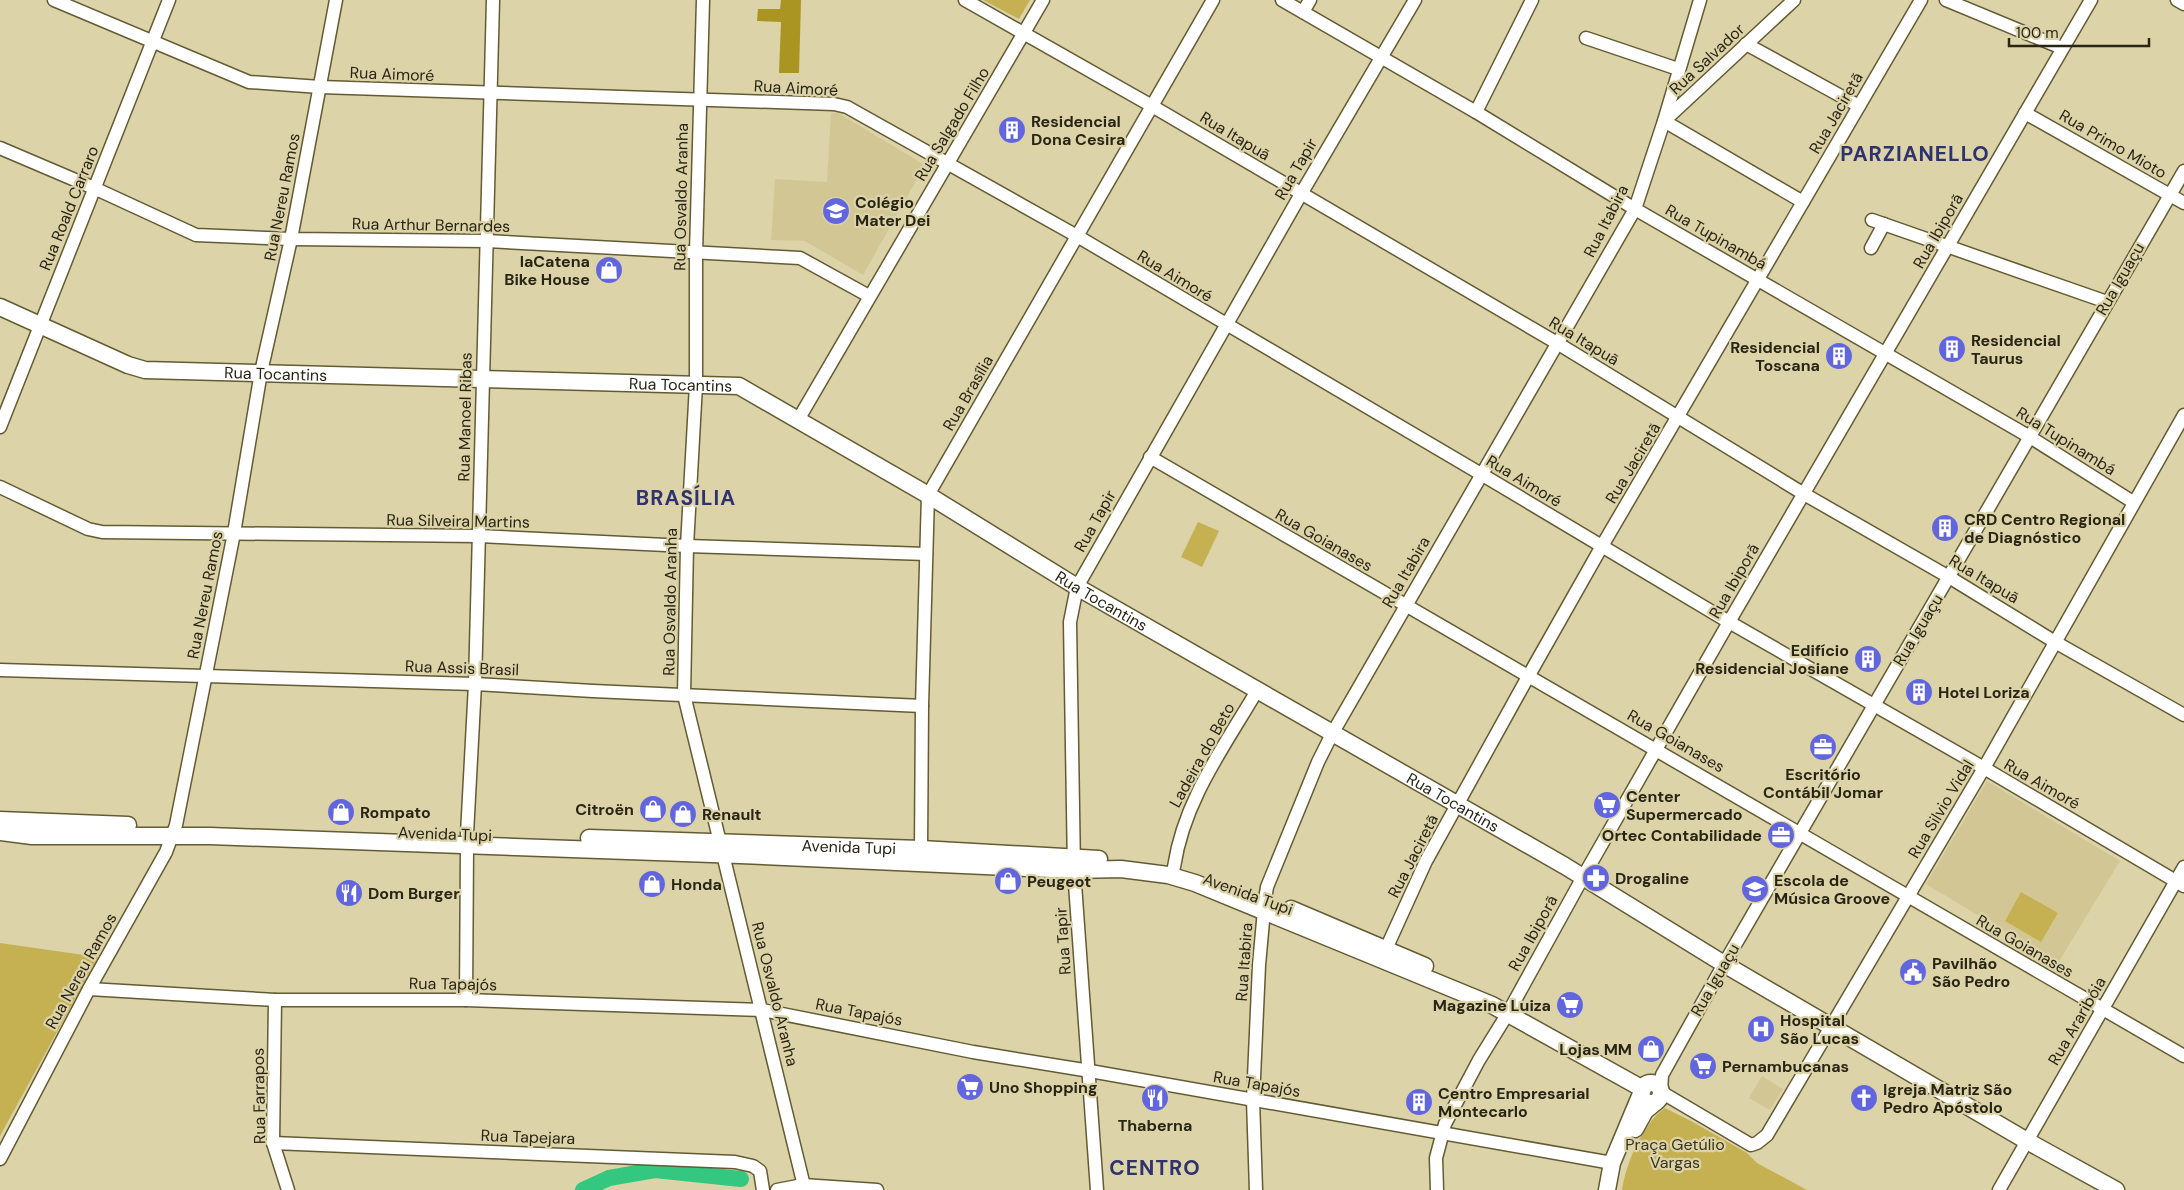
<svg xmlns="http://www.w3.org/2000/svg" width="2184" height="1190" font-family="'DM Sans',sans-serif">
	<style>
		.built { fill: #d2c794 }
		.green { fill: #c6b152 }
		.forest { fill: #aa9422 }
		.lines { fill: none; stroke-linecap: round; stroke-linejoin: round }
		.river { stroke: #34c780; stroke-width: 16 }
		.minor-casing { stroke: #635b33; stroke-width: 15 }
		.major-casing { stroke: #635b33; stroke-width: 19 }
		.minor { stroke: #fff; stroke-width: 12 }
		.major { stroke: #fff; stroke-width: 16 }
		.labels { text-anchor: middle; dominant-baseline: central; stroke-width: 4.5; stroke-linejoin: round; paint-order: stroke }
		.street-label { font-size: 16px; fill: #292515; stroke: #dcd3a8 }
		.poi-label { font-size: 16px; font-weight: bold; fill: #292515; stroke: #dcd3a8; text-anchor: start }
		.park-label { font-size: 16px; fill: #39341d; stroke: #dcd3a8 }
		.district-label { font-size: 21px; font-weight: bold; letter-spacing: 1px; fill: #2f326d; stroke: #dcd3a8 }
	</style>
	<rect width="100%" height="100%" fill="#dcd3a8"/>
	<g class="built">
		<polygon points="831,113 838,113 925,165 863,275 805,241 771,240 775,179 827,182"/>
		<polygon points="1987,781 2120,861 2058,963 1926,884"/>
		<polygon points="1762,1076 1783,1089 1770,1110 1749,1098"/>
	</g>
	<g class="green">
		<polygon points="983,0 1030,0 1019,19"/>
		<polygon points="1198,522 1219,531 1202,567 1181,557"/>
		<polygon points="2021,892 2058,913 2041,942 2005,921"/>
		<polygon points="0,943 98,957 0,1136"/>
		<path d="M1665 1108 1691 1121 1747 1153 1757 1163 1807 1190H1622C1626 1164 1642 1124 1665 1108Z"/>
	</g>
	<polygon class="forest" points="781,0 801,0 799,73 779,73 781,22 757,21 758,9 780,9"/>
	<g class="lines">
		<polyline class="river" points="583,1190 609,1178 655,1170 741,1179"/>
		<g class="minor-casing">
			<g id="minor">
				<polyline points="54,0 249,82 320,87 834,104 847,107 1077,236 1481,474 1729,622 1984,768 2184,886"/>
				<polyline points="703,0 696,253 696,385 687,546 684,695 805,1190"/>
				<polyline points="965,0 1152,106 1557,343 1804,494 1949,577 2055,642 2184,715"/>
				<polyline points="1282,0 1476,112 1635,209 2030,437 2133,502"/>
				<polyline points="1794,0 1664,121 1803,202"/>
				<polyline points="1946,0 2062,48"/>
				<polyline points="2177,0 2184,4"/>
				<polyline points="1303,12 1310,0"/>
				<polyline points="1586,38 1678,69"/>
				<polyline points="1746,44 1859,106"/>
				<polyline points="1476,112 1532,0"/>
				<polyline points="2025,113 2184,203"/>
				<polyline points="0,148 94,188 196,235 291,239 487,241 800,258 869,296"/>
				<polyline points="2184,171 1724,964 1662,1075 1661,1092 1751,1145 1757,1143 1767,1135 1984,768 2184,415"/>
				<polyline points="1872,220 2107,302"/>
				<polyline points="1871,248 1884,224"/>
				<polyline points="798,420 1043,0"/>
				<polyline points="0,427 169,0"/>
				<polyline points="1150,457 2184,1056"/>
				<polyline points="0,487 88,529 102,532 479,536 687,546 926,554"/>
				<polyline points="0,670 475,684 593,691 922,706"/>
				<polyline points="467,834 475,684 493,0"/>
				<polyline points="921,849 922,706 928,495 1213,0"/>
				<path d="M1174 867C1184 800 1224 747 1258 689"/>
				<polyline points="1386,949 1426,861 1529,675 1602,546 1921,0"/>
				<polyline points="89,989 275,1000 466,1000 762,1010 973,1052 1090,1071 1612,1163"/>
				<polyline points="275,1000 273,1143 288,1190"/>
				<polyline points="466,1000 467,846"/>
				<polyline points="273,1143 735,1162 753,1166 760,1171 763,1190"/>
				<polyline points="0,1159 89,989 166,852 176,825 234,533 261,372 291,239 336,0"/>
				<polyline points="777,1190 803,1185 877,1190"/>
				<polyline points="1097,1190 1074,870 1070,622 1077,587 1301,194 1415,0"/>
				<polyline points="1256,1190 1253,1100 1259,965 1265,899 1267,887 1318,762 1332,734 1635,209 1664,121 1700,0"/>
				<polyline points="1437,1190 1436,1158 1445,1124 1479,1060 1508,1013 1583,877 1729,622 2091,0"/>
				<polyline points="1999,1190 2184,867"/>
			</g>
		</g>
		<g class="major-casing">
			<g id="major">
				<path id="s1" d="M0 307 128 365 145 370 739 386 928 495 1077 587 1565 866 1724 964 2027 1141 2116 1190"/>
				<polyline points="0,820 128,825"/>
				<polyline points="0,832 32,836 210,836 740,855 1074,870 1121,869 1168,875 1195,883 1492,1005 1643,1089 1612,1163 1607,1190"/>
				<path id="s2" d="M589 838 921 849 1099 859"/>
				<polyline points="1291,909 1425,966"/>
				<circle cx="1651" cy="1093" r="10"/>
				<polyline points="1635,1129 1645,1111 1656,1102"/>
			</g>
		</g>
		<use href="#minor" class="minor"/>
		<use href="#major" class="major"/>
	</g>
	<defs>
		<g id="building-disc" transform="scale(1.4375)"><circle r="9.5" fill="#6166df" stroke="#dcd3a8"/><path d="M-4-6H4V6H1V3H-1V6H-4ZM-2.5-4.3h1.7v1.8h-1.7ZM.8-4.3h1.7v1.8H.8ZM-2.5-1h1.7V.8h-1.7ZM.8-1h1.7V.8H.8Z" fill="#fff"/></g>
		<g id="school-disc" transform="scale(1.4375)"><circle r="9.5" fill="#6166df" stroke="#dcd3a8"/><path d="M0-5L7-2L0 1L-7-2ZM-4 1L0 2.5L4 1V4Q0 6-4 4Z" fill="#fff"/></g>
		<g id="shop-disc" transform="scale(1.4375)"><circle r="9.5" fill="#6166df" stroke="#dcd3a8"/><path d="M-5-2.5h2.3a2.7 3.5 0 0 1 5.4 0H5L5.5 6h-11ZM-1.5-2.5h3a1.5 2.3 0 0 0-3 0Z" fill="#fff"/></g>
		<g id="office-disc" transform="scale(1.4375)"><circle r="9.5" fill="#6166df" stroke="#dcd3a8"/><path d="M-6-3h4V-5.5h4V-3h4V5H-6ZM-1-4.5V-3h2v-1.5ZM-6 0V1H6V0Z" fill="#fff"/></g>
		<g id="supermarket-disc" transform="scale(1.4375)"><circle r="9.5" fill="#6166df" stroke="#dcd3a8"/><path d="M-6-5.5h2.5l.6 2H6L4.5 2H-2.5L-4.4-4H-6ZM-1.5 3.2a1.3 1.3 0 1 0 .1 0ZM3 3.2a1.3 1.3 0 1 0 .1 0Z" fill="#fff"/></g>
		<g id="pharmacy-disc" transform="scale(1.4375)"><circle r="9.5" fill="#6166df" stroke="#dcd3a8"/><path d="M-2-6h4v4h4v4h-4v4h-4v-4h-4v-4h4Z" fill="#fff"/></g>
		<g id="restaurant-disc" transform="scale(1.4375)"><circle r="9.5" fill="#6166df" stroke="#dcd3a8"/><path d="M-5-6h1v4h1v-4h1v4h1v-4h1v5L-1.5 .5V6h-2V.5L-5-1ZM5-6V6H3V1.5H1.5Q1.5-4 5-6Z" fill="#fff"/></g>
		<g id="civic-disc" transform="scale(1.4375)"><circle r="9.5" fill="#6166df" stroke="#dcd3a8"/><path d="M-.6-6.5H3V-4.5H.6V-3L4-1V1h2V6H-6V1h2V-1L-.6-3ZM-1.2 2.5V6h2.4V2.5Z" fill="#fff"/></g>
		<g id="hospital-disc" transform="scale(1.4375)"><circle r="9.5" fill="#6166df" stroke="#dcd3a8"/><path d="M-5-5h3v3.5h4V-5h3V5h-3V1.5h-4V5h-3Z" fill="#fff"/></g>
		<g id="church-disc" transform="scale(1.4375)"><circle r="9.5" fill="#6166df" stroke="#dcd3a8"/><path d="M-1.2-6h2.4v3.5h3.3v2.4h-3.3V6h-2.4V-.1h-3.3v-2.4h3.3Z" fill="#fff"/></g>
	</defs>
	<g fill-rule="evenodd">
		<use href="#building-disc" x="1012" y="130"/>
		<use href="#school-disc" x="836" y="211"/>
		<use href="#shop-disc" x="609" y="270"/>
		<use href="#building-disc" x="1952" y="349"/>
		<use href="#building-disc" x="1839" y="356"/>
		<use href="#building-disc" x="1945" y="528"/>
		<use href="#building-disc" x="1868" y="659"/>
		<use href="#building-disc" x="1919" y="692"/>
		<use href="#office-disc" x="1823" y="747"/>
		<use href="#supermarket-disc" x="1607" y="805"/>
		<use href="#shop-disc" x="653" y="809"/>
		<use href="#shop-disc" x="341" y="812"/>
		<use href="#shop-disc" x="683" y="814"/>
		<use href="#office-disc" x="1781" y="835"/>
		<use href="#pharmacy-disc" x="1596" y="878"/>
		<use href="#shop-disc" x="1008" y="881"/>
		<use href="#shop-disc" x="652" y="884"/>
		<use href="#school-disc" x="1755" y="889"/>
		<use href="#restaurant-disc" x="349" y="893"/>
		<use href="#civic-disc" x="1913" y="972"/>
		<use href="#supermarket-disc" x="1570" y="1005"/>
		<use href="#hospital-disc" x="1761" y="1029"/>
		<use href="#shop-disc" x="1651" y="1049"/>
		<use href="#supermarket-disc" x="1703" y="1066"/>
		<use href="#supermarket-disc" x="970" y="1087"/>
		<use href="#restaurant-disc" x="1155" y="1098"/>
		<use href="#church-disc" x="1864" y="1098"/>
		<use href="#building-disc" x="1419" y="1102"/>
	</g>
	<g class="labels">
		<g class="street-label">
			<text transform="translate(1707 59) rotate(-43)">Rua Salvador</text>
			<text transform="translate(392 74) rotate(2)">Rua Aimoré</text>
			<text transform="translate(796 88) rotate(3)">Rua Aimoré</text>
			<text transform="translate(1836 113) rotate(-60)">Rua Jaciretã</text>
			<text transform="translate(952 124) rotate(-59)">Rua Salgado Filho</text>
			<text transform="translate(1235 136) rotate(31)">Rua Itapuã</text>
			<text transform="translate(2113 144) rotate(30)">Rua Primo Mioto</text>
			<text transform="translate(1296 169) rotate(-60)">Rua Tapir</text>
			<text transform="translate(282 197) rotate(-79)">Rua Nereu Ramos</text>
			<text transform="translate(681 197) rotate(-89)">Rua Osvaldo Aranha</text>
			<text transform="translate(69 208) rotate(-68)">Rua Roald Carraro</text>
			<text transform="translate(1606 221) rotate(-63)">Rua Itabira</text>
			<text transform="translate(431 225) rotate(1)">Rua Arthur Bernardes</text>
			<text transform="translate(1938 231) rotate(-60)">Rua Ibiporã</text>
			<text transform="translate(1716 237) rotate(30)">Rua Tupinambá</text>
			<text transform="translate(1175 276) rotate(31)">Rua Aimoré</text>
			<text transform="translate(2120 279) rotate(-60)">Rua Iguaçu</text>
			<text transform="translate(1584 341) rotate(31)">Rua Itapuã</text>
			<text stroke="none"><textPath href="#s1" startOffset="289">Rua Tocantins</textPath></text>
			<text stroke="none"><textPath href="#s1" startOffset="694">Rua Tocantins</textPath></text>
			<text transform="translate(968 393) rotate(-60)">Rua Brasília</text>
			<text transform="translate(465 417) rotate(-89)">Rua Manoel Ribas</text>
			<text transform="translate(2066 441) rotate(32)">Rua Tupinambá</text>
			<text transform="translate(1633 463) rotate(-59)">Rua Jaciretã</text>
			<text transform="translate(1524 481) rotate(31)">Rua Aimoré</text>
			<text transform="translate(458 521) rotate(1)">Rua Silveira Martins</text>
			<text transform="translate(1095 521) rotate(-61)">Rua Tapir</text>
			<text transform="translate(1324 540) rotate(30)">Rua Goianases</text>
			<text transform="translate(1406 572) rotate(-60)">Rua Itabira</text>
			<text transform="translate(1984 579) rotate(31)">Rua Itapuã</text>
			<text transform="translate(1734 581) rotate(-60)">Rua Ibiporã</text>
			<text transform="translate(205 595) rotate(-79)">Rua Nereu Ramos</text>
			<text stroke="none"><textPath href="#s1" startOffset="1174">Rua Tocantins</textPath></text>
			<text transform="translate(670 602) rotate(-89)">Rua Osvaldo Aranha</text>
			<text transform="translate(1918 630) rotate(-59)">Rua Iguaçu</text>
			<text transform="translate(462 668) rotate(2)">Rua Assis Brasil</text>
			<text transform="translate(1676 741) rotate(30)">Rua Goianases</text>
			<text transform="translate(1202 755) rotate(-61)">Ladeira do Beto</text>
			<text transform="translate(2042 784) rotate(30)">Rua Aimoré</text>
			<text stroke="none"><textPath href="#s1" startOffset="1579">Rua Tocantins</textPath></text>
			<text transform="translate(1941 809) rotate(-59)">Rua Silvio Vidal</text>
			<text transform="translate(445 834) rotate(2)">Avenida Tupi</text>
			<text stroke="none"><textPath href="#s2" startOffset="260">Avenida Tupi</textPath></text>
			<text transform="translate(1413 856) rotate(-63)">Rua Jaciretã</text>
			<text transform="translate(1248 894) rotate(20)">Avenida Tupi</text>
			<text transform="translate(1533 933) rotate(-61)">Rua Ibiporã</text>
			<text transform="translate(1063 941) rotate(-94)">Rua Tapir</text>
			<text transform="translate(2025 946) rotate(30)">Rua Goianases</text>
			<text transform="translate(1244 962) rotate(-86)">Rua Itabira</text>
			<text transform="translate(81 971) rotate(-61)">Rua Nereu Ramos</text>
			<text transform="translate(1715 980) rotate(-60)">Rua Iguaçu</text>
			<text transform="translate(453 984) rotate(1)">Rua Tapajós</text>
			<text transform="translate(775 994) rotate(76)">Rua Osvaldo Aranha</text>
			<text transform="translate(859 1012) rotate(11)">Rua Tapajós</text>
			<text transform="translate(2077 1021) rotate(-60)">Rua Araribóia</text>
			<text transform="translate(1257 1084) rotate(10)">Rua Tapajós</text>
			<text transform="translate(259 1096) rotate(-91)">Rua Farrapos</text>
			<text transform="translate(528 1137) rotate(2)">Rua Tapejara</text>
		</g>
		<g class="poi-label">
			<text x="1031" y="121">Residencial<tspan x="1031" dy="18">Dona Cesira</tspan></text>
			<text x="855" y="202">Colégio<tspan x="855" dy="18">Mater Dei</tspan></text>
			<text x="590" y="261" text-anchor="end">laCatena<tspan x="590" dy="18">Bike House</tspan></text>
			<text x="1971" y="340">Residencial<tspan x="1971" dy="18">Taurus</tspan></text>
			<text x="1820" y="347" text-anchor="end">Residencial<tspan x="1820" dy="18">Toscana</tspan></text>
			<text x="1964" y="519">CRD Centro Regional<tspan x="1964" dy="18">de Diagnóstico</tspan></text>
			<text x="1849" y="650" text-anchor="end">Edifício<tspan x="1849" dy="18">Residencial Josiane</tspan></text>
			<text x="1938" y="692">Hotel Loriza</text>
			<text x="1823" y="774" text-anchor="middle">Escritório<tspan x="1823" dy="18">Contábil Jomar</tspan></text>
			<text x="1626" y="796">Center<tspan x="1626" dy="18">Supermercado</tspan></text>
			<text x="634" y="809" text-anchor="end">Citroën</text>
			<text x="360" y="812">Rompato</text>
			<text x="702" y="814">Renault</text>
			<text x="1762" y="835" text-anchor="end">Ortec Contabilidade</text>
			<text x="1615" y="878">Drogaline</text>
			<text x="1774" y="880">Escola de<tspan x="1774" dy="18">Música Groove</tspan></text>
			<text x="1027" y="881">Peugeot</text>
			<text x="671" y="884">Honda</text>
			<text x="368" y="893">Dom Burger</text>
			<text x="1932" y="963">Pavilhão<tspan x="1932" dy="18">São Pedro</tspan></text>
			<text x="1551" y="1005" text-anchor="end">Magazine Luiza</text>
			<text x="1780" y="1020">Hospital<tspan x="1780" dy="18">São Lucas</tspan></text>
			<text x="1632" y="1049" text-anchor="end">Lojas MM</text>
			<text x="1722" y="1066">Pernambucanas</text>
			<text x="989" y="1087">Uno Shopping</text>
			<text x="1883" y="1089">Igreja Matriz São<tspan x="1883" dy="18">Pedro Apóstolo</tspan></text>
			<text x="1438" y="1093">Centro Empresarial<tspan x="1438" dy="18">Montecarlo</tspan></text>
			<text x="1155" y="1125" text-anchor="middle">Thaberna</text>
		</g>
		<g class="park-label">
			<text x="1675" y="1144">Praça Getúlio<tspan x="1675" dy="18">Vargas</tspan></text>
		</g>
		<g class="district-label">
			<text x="1915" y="154">PARZIANELLO</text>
			<text x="686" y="498">BRASÍLIA</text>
			<text x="1155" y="1168">CENTRO</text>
		</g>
	</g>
	<path d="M2009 38v8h140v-8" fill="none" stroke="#292515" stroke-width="2.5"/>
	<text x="2016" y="38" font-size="15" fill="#292515" stroke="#dcd3a8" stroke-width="4" paint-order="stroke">100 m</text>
</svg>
